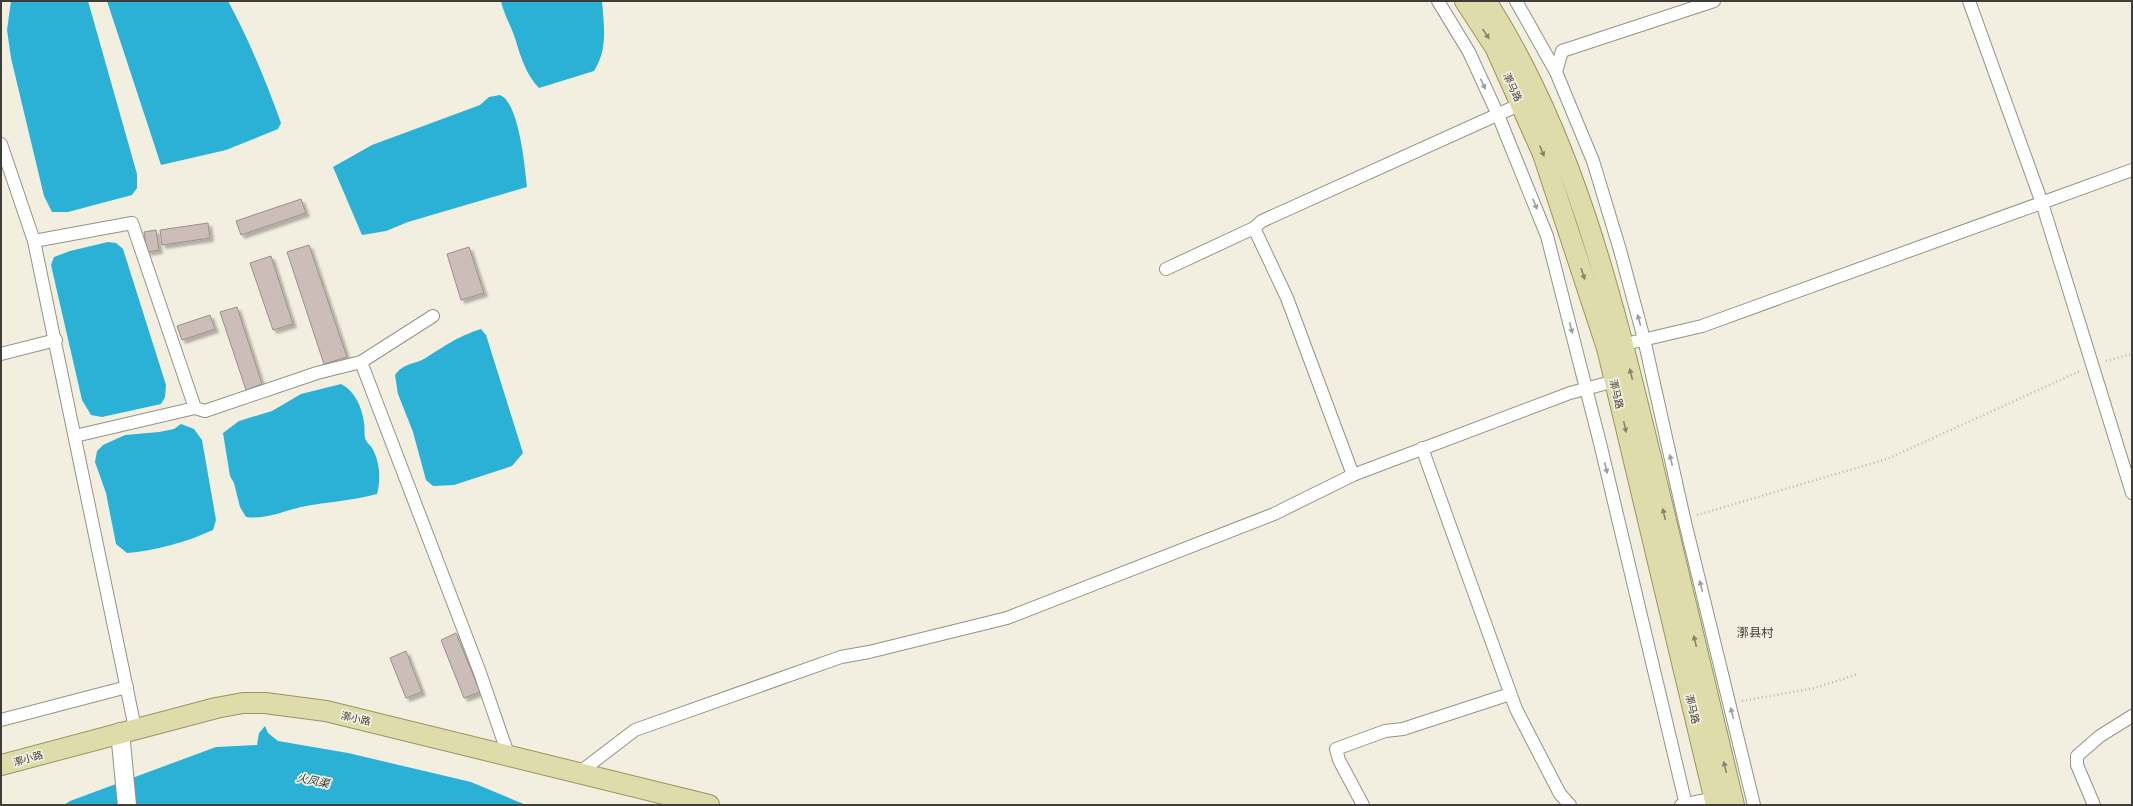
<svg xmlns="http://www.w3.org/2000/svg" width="2133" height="806" font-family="Manrope,'Noto Sans SC',sans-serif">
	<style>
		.water { fill: #2bb1d5 }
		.building { fill: #cdbdb8; stroke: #9c8e89; filter: url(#shadow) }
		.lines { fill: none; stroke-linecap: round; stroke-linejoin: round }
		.street-casing { stroke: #959386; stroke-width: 14 }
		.secondary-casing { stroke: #959386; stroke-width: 20 }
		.primary-casing { stroke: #99955e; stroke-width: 22 }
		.path { stroke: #bbb9ad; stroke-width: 2.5; stroke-dasharray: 1 3; stroke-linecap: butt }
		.street { stroke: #fff; stroke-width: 12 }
		.secondary { stroke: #fff; stroke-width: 18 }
		.primary { stroke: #dfdcab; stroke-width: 20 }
		.oneway { fill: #86856b }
		.oneway2 { fill: #9e9e9b }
		.labels { text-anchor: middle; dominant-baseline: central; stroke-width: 3.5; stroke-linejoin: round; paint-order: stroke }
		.street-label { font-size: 10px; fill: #3e3d37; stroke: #f2efe1 }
		.water-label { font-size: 11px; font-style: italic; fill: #1e333a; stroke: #f2efe1 }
		.quarter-label { font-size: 12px; fill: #3e3d37; stroke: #f2efe1 }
	</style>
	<defs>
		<filter id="shadow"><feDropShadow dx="3.5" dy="3.5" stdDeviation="1" flood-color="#0004"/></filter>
	</defs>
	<rect width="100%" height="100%" fill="#f2efe1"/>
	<g class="water">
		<polygon points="11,1 88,1 137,174 137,188 132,195 68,212 52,212 44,196 11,58 7,30"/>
		<path d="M107 1H228C249 40 266 81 281 123L278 129 226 150 161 165Z"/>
		<path d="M501 1H602C604 26 608 49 594 71L539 88C526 75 520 55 515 38 511 26 504 15 501 1Z"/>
		<path d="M500 95C519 102 525 168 527 187L408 222 386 231 362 235 333 167 372 145 480 105 489 97Z"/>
		<polygon points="108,242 116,243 123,249 166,385 165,397 161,404 102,417 91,415 82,400 51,265 54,257 70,251"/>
		<path d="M481 329 486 335 523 453 512 466 454 485 433 486 426 480 413 432 398 394 395 375C404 363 412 365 424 359 445 346 456 337 481 329Z"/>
		<path d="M341 384C355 391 362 407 364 423 365 428 364 433 365 438 366 442 370 445 372 448 380 462 381 479 377 494 352 501 326 502 301 507 283 511 265 520 246 517L240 507 234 483 230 476 223 433 239 421 272 411 301 394Z"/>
		<path d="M181 424 194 429 202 440 216 520 213 530C187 542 154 551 127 553L116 544 106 493 95 462 97 451 103 445 125 435 159 432 174 429Z"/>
		<polygon points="265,726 268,733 278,741 348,753 471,782 526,805 64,805 70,801 216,747 257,745 259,733"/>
	</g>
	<g class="building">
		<polygon points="301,199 306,213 241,235 236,221"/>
		<polygon points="208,223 210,238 162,245 160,230"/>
		<polygon points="156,230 159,250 147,252 144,232"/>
		<polygon points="309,245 347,357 324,364 287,252"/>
		<polygon points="469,247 484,293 461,300 447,254"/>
		<polygon points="271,256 293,324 273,330 250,263"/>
		<polygon points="237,307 262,384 246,390 220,312"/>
		<polygon points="210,315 215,329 182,340 177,326"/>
		<polygon points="456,633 480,692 464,698 441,640"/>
		<polygon points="406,651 422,692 406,698 390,658"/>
	</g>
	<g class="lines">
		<g class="street-casing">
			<g id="street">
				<polyline points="1438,1 1469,52 1498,115 1547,236 1600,443 1686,805"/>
				<polyline points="1516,1 1556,72 1593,161 1620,250 1644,339 1684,518 1754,805"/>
				<polyline points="1969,1 2042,203 2132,493"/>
				<polyline points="1556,72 1562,51 1714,1"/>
				<polyline points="1,144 34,241 135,728"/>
				<polyline points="1254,228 1287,298 1353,475"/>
				<polyline points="34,241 132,223 195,408 205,411 317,373 361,362 433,316"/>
				<polyline points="1166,269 1254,228 1262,221 1521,104"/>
				<polyline points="1617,346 1702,326 2132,170"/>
				<polyline points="1,354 56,340"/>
				<polyline points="361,362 479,670 508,754"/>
				<polyline points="75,436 195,408"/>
				<polyline points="1422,448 1516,709 1560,794 1570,805"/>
				<polyline points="1,720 127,687"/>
				<polyline points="580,772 635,730 841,657 869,652 1007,618 1274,514 1353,475 1570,393 1615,381"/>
				<polyline points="1363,805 1339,760 1336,749 1385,731 1403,729 1510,694"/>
				<polyline points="1681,805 1714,798"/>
				<polyline points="2094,805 2077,765 2077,756 2100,736 2132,716"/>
			</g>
		</g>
		<g class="secondary-casing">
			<polyline id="secondary" points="120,732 127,805"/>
		</g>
		<g class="primary-casing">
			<g id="primary">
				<polyline points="1465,1 1495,47 1543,154 1607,348 1716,805"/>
				<path d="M1486 1C1576 141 1614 306 1653 466 1680 579 1707 692 1734 805"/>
				<polyline points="1,765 216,708 243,703 265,703 326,711 709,805"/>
			</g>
		</g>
		<g class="path">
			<polyline points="2106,361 2132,354"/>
			<polyline points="1697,515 1887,459 2080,371"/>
			<polyline points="1742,701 1815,688 1858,674"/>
		</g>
		<use href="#street" class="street"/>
		<use href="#secondary" class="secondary"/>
		<use href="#primary" class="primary"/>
	</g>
	<defs><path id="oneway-solid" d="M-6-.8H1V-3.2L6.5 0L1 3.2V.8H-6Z"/></defs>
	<g class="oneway">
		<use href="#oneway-solid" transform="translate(1486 34) rotate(57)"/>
		<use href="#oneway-solid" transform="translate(1542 151) rotate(68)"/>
		<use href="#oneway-solid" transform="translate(1583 274) rotate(72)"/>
		<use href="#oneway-solid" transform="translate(1631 374) rotate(-104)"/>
		<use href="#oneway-solid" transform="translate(1625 427) rotate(77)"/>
		<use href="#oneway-solid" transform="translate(1664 514) rotate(-103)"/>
		<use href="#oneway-solid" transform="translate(1695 641) rotate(-103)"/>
		<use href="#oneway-solid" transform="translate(1725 767) rotate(-103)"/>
	</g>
	<g class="oneway2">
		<use href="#oneway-solid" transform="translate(1483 84) rotate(65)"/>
		<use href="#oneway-solid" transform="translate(1535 204) rotate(68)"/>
		<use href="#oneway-solid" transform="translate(1639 320) rotate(-105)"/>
		<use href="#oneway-solid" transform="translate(1571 328) rotate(76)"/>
		<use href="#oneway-solid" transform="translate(1671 460) rotate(-103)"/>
		<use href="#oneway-solid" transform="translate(1606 468) rotate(77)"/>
		<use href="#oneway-solid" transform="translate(1701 586) rotate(-104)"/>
		<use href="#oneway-solid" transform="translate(1732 713) rotate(-104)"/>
	</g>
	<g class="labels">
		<g class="street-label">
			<text transform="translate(1513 87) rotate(65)">漷马路</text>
			<text transform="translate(1617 394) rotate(77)">漷马路</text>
			<text transform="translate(1693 709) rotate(77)">漷马路</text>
			<text transform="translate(356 718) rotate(13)">漷小路</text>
			<text transform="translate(28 758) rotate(-16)">漷小路</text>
		</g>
		<g class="water-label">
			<text transform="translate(313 780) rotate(12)">火凤渠</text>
		</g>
		<g class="quarter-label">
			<text x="1755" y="632">漷县村</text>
		</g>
	</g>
	<rect width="2133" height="806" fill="none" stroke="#3e3d37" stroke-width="4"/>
</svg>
